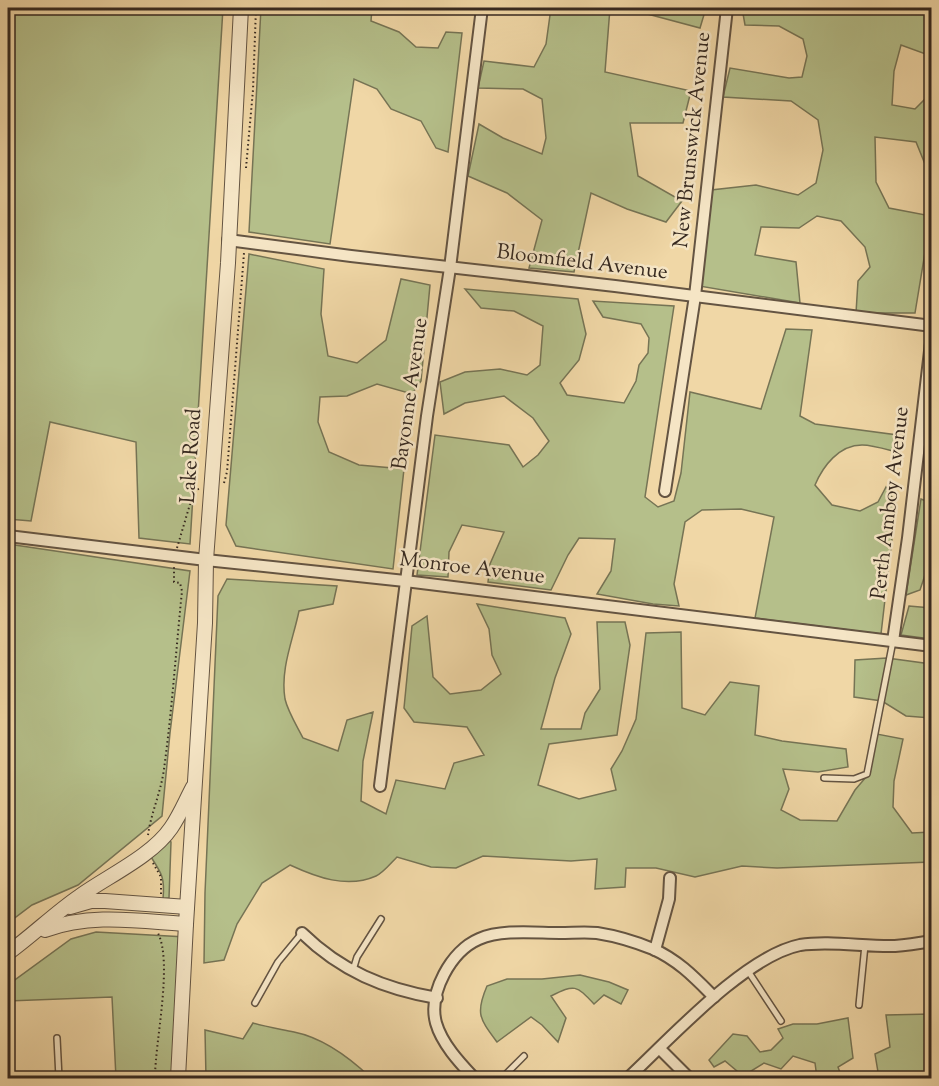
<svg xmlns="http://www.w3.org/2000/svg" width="939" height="1086" font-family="'Sorts Mill Goudy',serif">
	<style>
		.green { fill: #b5bf8a; stroke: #767455; stroke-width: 1.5 }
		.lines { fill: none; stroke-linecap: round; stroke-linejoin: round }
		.service-casing { stroke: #645442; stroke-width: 8 }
		.minor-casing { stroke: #645442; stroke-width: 14 }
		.tertiary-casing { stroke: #645442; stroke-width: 16 }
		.path { stroke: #362920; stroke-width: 2; stroke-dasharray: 1.5 3; stroke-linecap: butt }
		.service { stroke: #f5e5c5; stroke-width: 5 }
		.minor { stroke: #f5e5c5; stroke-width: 10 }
		.tertiary { stroke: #f5e5c5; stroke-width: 14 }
		.labels { text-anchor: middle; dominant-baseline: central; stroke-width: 5; stroke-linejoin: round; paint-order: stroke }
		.street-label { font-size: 21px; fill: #362920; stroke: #f5e5c5 }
	</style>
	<rect width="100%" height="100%" fill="#f0d7a6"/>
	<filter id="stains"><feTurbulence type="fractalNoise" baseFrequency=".00333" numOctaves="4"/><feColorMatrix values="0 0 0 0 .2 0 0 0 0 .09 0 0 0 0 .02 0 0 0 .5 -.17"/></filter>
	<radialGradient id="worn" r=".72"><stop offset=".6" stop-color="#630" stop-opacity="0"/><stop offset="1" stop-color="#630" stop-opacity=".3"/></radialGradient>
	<g class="green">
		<polygon points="8,8 223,8 190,544 139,538 136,442 50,422 31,521 8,519"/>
		<polygon points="261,8 372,8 371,21 399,32 416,47 438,48 446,32 462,33 448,152 436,148 421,121 391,109 377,89 354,79 330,244 249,232"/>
		<polygon points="551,8 610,8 605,72 691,91 683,123 630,123 638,176 682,201 666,222 627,209 591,193 574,272 529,268 542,220 507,193 468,176 479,124 503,138 542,154 546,138 542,99 523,89 478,88 484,61 534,67 546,44"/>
		<polygon points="625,8 706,8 700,28"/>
		<polygon points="742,8 903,8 913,13 931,9 931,56 901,45 894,71 892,105 915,109 927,97 931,99 931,165 925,164 916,142 875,137 876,182 889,208 931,216 915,313 856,313 858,281 870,267 865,247 841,221 817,216 799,228 761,227 755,255 796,262 800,303 699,286 711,190 756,185 798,195 816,183 823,150 818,120 791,101 723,97 730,68 789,78 802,77 807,56 803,39 779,26 745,25"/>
		<polygon points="249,254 324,269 321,314 328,356 357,363 386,340 401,279 430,285 421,381 412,394 377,384 347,396 320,397 318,422 329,452 359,465 404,469 393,569 236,546 226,525"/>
		<path d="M465 289 578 299 586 334 579 360 560 383 567 395 624 403 636 381 639 365 648 353 649 338 641 324 603 317 593 301 674 306 645 497 658 507 674 501 681 473 690 392 761 409 786 329 812 330 800 416 815 424 905 436 900 453C888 450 874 445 862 445 839 445 823 466 815 485L832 505 860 511 878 502 886 487 896 504 881 634 755 618 774 517 741 509 702 510 685 522 674 584 679 606 653 604 597 594 611 571 615 539 579 538 568 555 551 590 488 582 490 564 504 532 462 525 449 552 448 577 417 575 435 435 509 445 523 467 538 455 549 441 533 418 504 396 465 403 444 414 440 382 465 372 500 369 527 375 540 365 543 326 514 311 481 308Z"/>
		<polygon points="921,499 931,503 931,561 929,563 920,590 906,595"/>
		<polygon points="8,544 190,571 170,733 162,816 78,885 32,905 8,923"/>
		<path d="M227 579 337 586 333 604 299 611C293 640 280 669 285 699 288 712 297 726 303 738L338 751 347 720 373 712 363 761 361 801 386 814 396 780 445 789 454 763 484 755 467 727 414 722 404 708 412 626 427 616 433 677 450 694 481 690 501 674 492 655 489 629 477 604 565 618 571 634 555 678 541 729H581L585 713 600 689 597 622H625L630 645 617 735 549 744 538 785 579 799 616 790 611 769 622 751 636 719 646 633 681 632 682 708 705 715 730 682 759 686 755 735 782 741 846 749 848 767 818 772 783 769 789 789 781 810 800 820 837 821 855 790 867 776 877 734 903 739 894 781 893 807 912 833 931 832V862L777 868 742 866 695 877 656 868H626L625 887 595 889 597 859 571 861 483 856 456 868 431 867 397 857C391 863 383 873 376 876 347 889 316 877 290 865L262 883 237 924 224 960 204 963 205 893 218 596Z"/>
		<polygon points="909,606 931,608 931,639 901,635"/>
		<polygon points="887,658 931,664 931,718 906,716 882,701 854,697 855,660"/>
		<path d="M169 841 171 842 169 898 163 899C165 878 162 874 151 857Z"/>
		<polygon points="96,932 186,937 179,1078 116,1078 112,997 8,1001 8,985 71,939"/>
		<path d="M580 975 609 982 628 990 621 1004 604 995 594 1004C576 985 575 984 551 996L566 1018 558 1042 542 1025 531 1017 497 1042C480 1019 475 1014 487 986L507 979H542Z"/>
		<polygon points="931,1014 931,1077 879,1078 875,1054 890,1047 886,1015"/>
		<polygon points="848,1018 853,1058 838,1067 842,1078 817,1078 815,1063 793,1056 781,1069 764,1063 743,1076 725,1061 714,1067 709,1060 733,1034 747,1036 760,1052 771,1050 783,1038 778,1029 793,1024 817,1024"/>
		<path d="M253 1023C267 1027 280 1029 294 1032 324 1038 350 1058 371 1078H206L205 1030 243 1039Z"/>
	</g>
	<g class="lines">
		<g class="service-casing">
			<g id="service">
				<polyline points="824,778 854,779 867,774 893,641"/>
				<polyline points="353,970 357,957 381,919"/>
				<polyline points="748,971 781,1021"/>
				<polyline points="255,1003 278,962 302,933"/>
				<polyline points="859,1005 865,945"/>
				<polyline points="57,1038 59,1078"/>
				<polyline points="502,1078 524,1056"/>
			</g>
		</g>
		<g class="minor-casing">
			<g id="minor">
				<polyline points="228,240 351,256 615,286 932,326"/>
				<polyline points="665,491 695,296 727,8"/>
				<polyline points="8,536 206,560 405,581 932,646"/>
				<polyline points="893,641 908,538 932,334"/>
				<polyline points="380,786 427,416 450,268 482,8"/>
				<path d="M302 933C341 971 384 989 437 998"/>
				<polyline points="655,950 669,899 670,878"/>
				<polyline points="660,1049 689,1078"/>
				<path d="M474 1078C460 1063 442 1044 436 1023 428 993 451 951 479 939 502 929 535 933 560 933 572 933 585 932 597 933 616 936 636 942 653 949 678 960 695 978 714 997"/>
				<path d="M628 1078C669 1040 745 956 800 945 829 940 865 947 895 946 907 945 920 943 932 941"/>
			</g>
		</g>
		<g class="tertiary-casing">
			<g id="tertiary">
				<polyline points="70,907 91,901 105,901 187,907"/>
				<path d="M45 930C91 913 138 921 186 924"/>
				<path d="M8 953C33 935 55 913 80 896 108 876 152 856 171 828 180 815 186 800 193 787"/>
				<polyline points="178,1078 186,924 205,623 206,560 228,263 241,8"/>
			</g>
		</g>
		<g class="path">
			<polyline points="246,168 253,90 256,8"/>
			<polyline points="224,483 227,472 244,253"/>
			<polyline points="177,548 193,494 196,490 201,488"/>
			<path d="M148 835C151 813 161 792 164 769 172 710 176 650 182 591L180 583 174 582V567"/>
			<polyline points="153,863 161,877 161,894"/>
			<path d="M155 1078C155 1041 173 964 158 933"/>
		</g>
		<use href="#service" class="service"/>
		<use href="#minor" class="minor"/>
		<use href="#tertiary" class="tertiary"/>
	</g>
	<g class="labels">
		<g class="street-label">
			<text transform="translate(693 140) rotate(-84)">New Brunswick Avenue</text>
			<text transform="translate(582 263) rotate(7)">Bloomfield Avenue</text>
			<text transform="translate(411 394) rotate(-82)">Bayonne Avenue</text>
			<text transform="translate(192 456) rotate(-86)">Lake Road</text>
			<text transform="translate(891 503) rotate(-83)">Perth Amboy Avenue</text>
			<text transform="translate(472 569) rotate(7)">Monroe Avenue</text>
		</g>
	</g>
	<rect width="939" height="1086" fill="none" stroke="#f0d7a6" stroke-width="30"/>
	<rect x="9" y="9" width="921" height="1068" fill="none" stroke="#362920" stroke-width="3"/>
	<rect x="15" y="15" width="909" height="1056" fill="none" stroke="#362920" stroke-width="1.5"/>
	<rect width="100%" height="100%" filter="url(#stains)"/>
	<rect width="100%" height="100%" fill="url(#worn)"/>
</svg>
